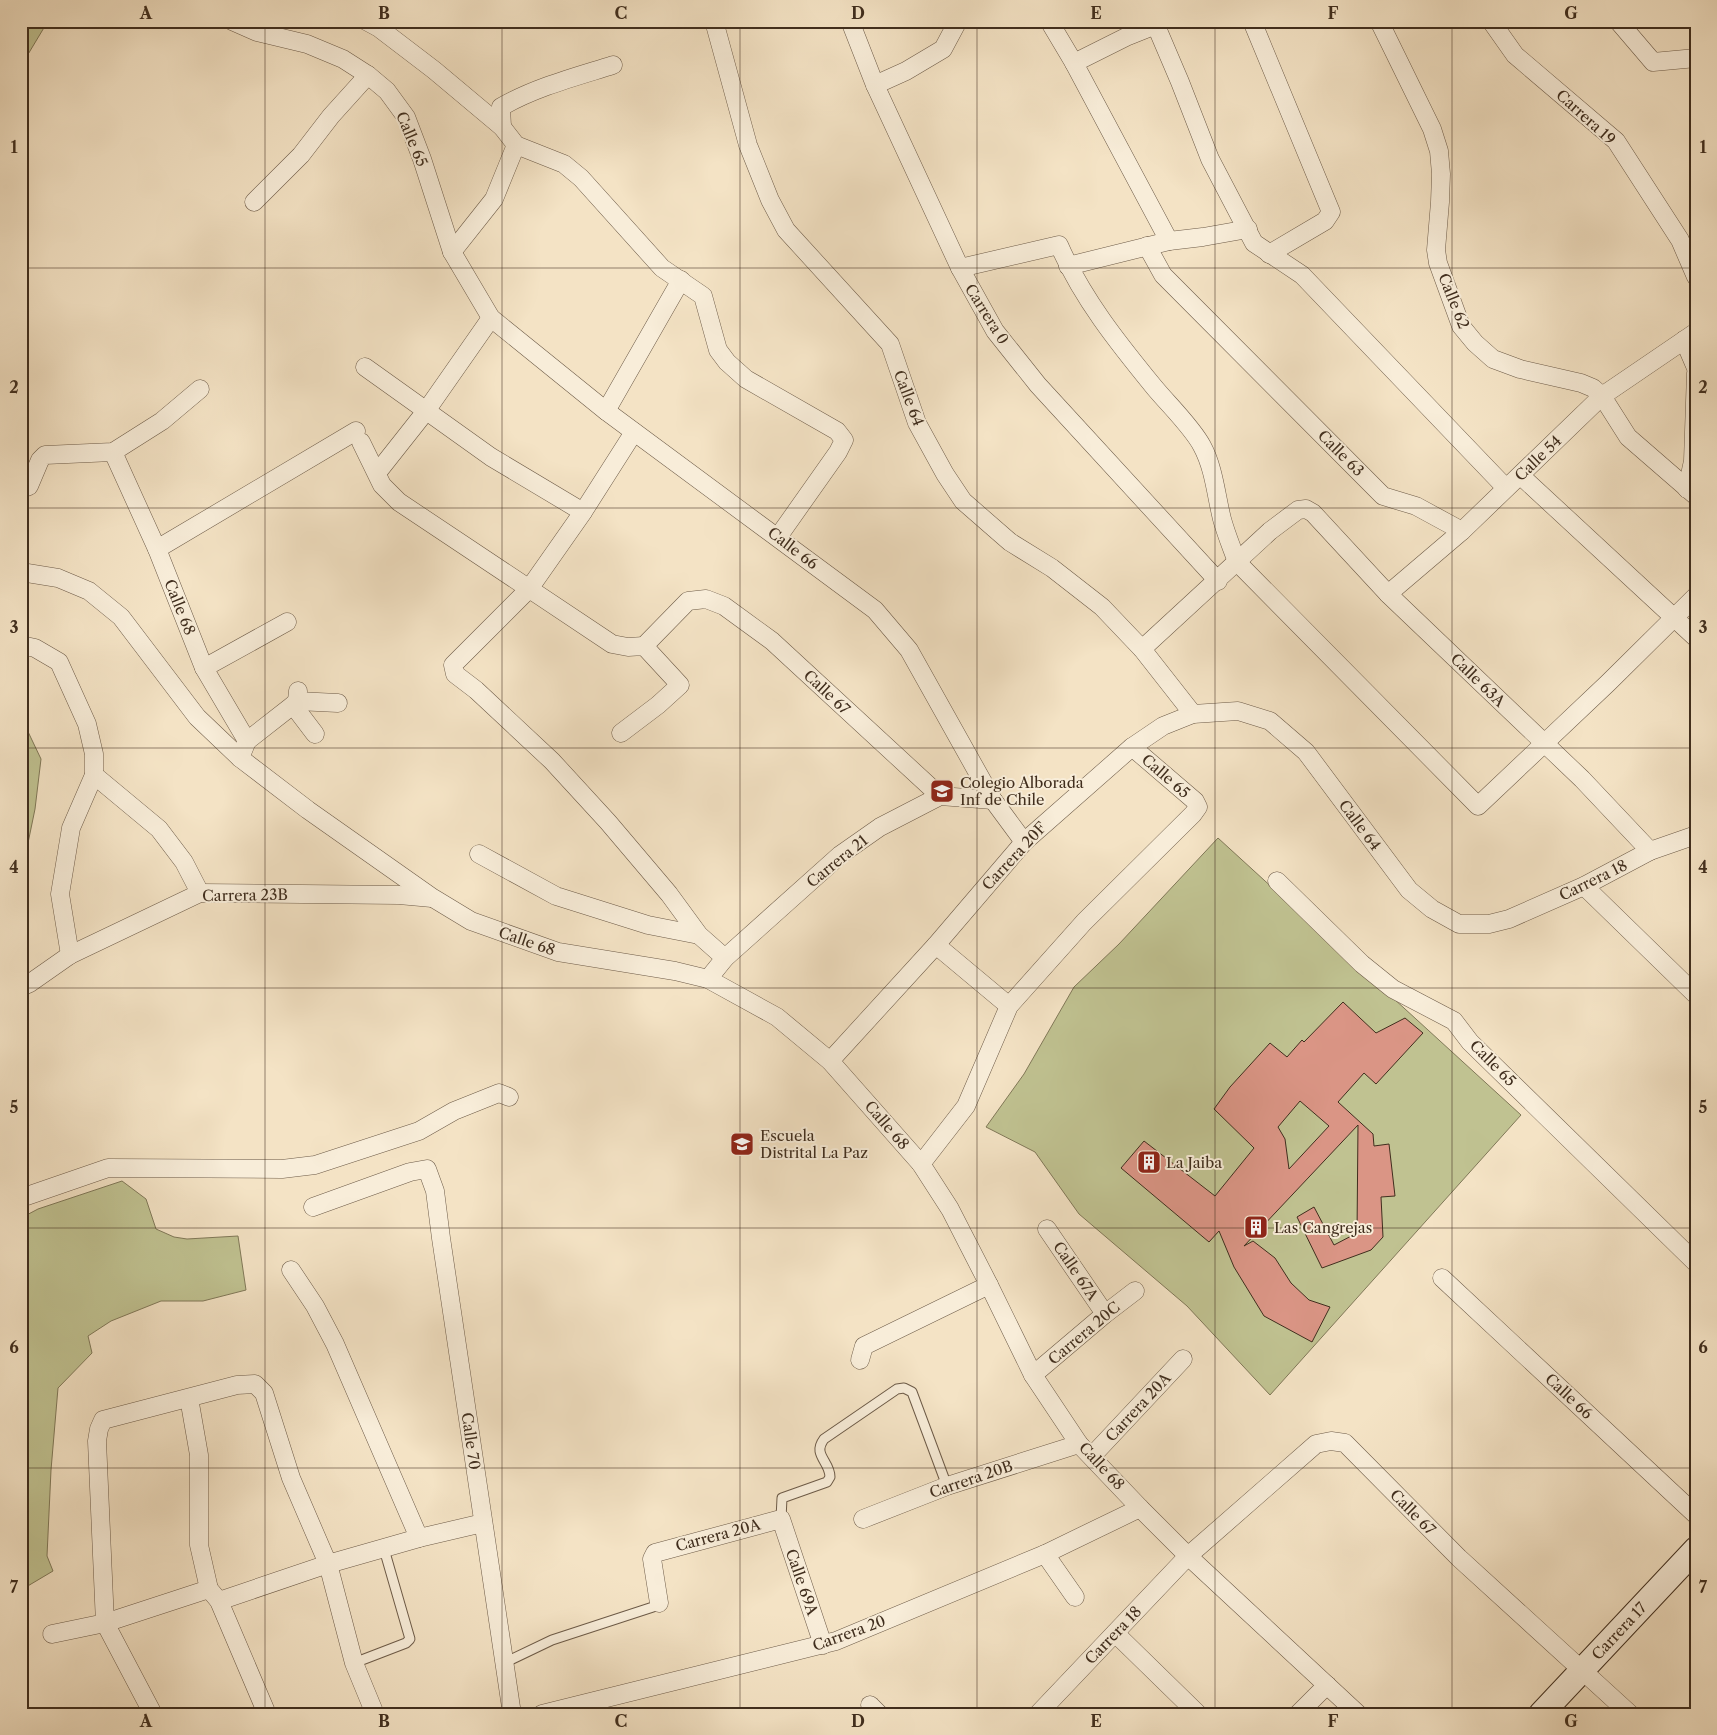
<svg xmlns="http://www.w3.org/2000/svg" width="1717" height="1735" font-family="'Libre Caslon Text',serif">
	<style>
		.green { fill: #c0c291; stroke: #807858 }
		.building { fill: #da9585; stroke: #402e1e; fill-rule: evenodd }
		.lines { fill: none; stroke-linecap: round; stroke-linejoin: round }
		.lane-casing { stroke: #6d5b48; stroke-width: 11 }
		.street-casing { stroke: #6d5b48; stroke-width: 19 }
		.secondary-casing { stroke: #402e1e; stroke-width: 26 }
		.lane { stroke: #f8edd9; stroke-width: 9 }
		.street { stroke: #f8edd9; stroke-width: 18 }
		.secondary { stroke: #f8edd9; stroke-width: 24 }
		.grid { fill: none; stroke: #402e1e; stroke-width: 1; stroke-opacity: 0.55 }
		.labels { text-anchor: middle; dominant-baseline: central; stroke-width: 4; stroke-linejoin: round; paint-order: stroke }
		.street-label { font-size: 15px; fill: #402e1e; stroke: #f8edd9 }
		.poi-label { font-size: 15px; fill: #402e1e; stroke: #f8edd9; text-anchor: start }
		.neatline { fill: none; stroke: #402e1e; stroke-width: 2 }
		.grid-label { font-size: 16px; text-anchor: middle; font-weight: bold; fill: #402e1e }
	</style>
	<rect width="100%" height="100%" fill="#f4e3c5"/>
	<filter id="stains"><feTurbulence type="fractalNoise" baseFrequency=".004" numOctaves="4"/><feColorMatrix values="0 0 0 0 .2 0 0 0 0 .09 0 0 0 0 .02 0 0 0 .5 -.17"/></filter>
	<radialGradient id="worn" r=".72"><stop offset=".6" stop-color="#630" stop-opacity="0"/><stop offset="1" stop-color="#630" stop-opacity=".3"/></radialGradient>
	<g class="green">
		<polygon points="21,21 48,21 21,66"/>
		<polygon points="21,717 41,759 35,809 21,877"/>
		<polygon points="1218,838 1521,1115 1270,1395 1187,1306 1079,1214 1035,1152 986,1127 1024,1074 1074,987 1119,944"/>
		<polygon points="122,1181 146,1199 156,1229 174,1237 187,1239 238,1236 246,1290 203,1301 161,1301 111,1321 88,1336 92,1353 58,1388 51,1470 47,1556 53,1571 21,1590 21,1218 38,1209"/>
	</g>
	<path class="building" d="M1343 1002 1376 1033 1405 1018 1423 1033 1376 1084 1364 1073 1338 1102 1373 1134 1374 1146 1389 1144 1395 1196 1381 1197 1383 1237 1371 1250 1322 1268 1297 1217 1314 1207 1334 1245 1357 1233 1358 1125 1244 1246 1253 1241 1275 1258 1291 1283 1309 1300 1330 1307 1312 1342 1264 1316 1234 1267 1219 1231 1209 1242 1121 1168 1144 1141 1215 1196 1254 1148 1214 1109 1230 1087 1270 1043 1287 1057 1302 1040 1304 1042ZM1300 1101 1329 1126 1289 1169 1285 1139 1278 1127Z"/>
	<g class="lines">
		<g class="lane-casing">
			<g id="lane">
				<path d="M781 1519 782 1498 827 1482 830 1477C830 1461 812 1455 824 1439L897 1389 904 1388 912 1392 947 1486"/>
				<polyline points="354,1663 406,1643 410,1639 384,1549"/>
				<polyline points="504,1663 552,1640 653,1607 659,1603"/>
			</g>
		</g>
		<g class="street-casing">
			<g id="street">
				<polyline points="232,21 257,32 307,44 343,59 368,75 387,91 406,117 422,159 452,252 491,318 606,411 875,610 909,650 993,800 1024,842"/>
				<polyline points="366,21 379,28 434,70 502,127 516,145 564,164 581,178 662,268 703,296 718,350 727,362 746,379 837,431 844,440 838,452 778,537"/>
				<polyline points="714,21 748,145 770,200 786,230 890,344 917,423 945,474 963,501 1010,542 1052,568 1102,607 1142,649 1193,714"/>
				<polyline points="850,21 875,85 960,268 995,331 1038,385 1218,581"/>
				<polyline points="1049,21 1074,63 1169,241"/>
				<polyline points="1154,21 1180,82 1210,159 1254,243 1302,275 1506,488"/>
				<polyline points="1252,21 1331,212 1325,221 1269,254"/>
				<polyline points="1379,21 1432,129 1439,151 1441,174 1440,202 1436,250 1438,263 1461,326 1475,343 1493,359 1520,369 1581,383 1593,388 1602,396 1628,437 1696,496"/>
				<polyline points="1491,21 1515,55 1616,141 1680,240 1696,277"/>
				<polyline points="1618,21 1653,62 1696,58"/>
				<polyline points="1074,63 1126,37 1156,25"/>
				<polyline points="875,85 906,71 943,49 958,21"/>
				<path d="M502 127 501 107C536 87 575 77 613 65"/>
				<polyline points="254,202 301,155 331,116 368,75"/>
				<polyline points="1147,246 1163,275 1383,496 1416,506 1462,531"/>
				<polyline points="452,252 494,199 516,145"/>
				<polyline points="1068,266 1169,241 1203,237 1248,229"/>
				<path d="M960 268 1059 245C1082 298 1118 343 1154 387 1168 404 1192 427 1202 446 1214 468 1216 495 1222 519 1226 534 1232 548 1237 562L1478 806 1608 683 1696 596"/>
				<polyline points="1684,340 1696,368"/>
				<polyline points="365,367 491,457 583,512"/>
				<polyline points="606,411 681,280"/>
				<polyline points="634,432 583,512 529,589 453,665 455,674 476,690 552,761 608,822 669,894 699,935 725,958"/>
				<polyline points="361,442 382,485 399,502 612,644 628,647 644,646 680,685 658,705 621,733"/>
				<polyline points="113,452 157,549 204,668 247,741 240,758"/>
				<polyline points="377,473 426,411 491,318"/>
				<polyline points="1521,476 1696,638"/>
				<polyline points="21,489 29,486 40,460 45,455 113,452 162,421 200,389"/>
				<polyline points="1687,489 1693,461 1696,373"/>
				<polyline points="157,549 356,431"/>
				<polyline points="21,572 58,578 89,591 121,617 197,717 240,758 308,810 433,898 471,921 558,952 675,971 708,979 777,1017 830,1061 921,1164 950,1209 989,1285 1033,1375 1079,1444 1140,1508 1188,1556 1358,1714"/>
				<polyline points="1388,594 1462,531 1602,396 1696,332"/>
				<polyline points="21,645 35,648 59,662 87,724 94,754 94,775 71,828 60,894 70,955"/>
				<polyline points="644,646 688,601 706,599 724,606 772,641 940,796"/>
				<polyline points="1142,649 1270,531 1298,510 1306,509 1313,513 1388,594 1582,779 1650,851"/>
				<polyline points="204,668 287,622"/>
				<polyline points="297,701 338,703"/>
				<polyline points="293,705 315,734"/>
				<polyline points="247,741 293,705 297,701 298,691"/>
				<polyline points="94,775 159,829 184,862 200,893"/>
				<polyline points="479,854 556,896 648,925 699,935"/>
				<polyline points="1277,881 1362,964 1393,989 1454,1021 1470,1042 1696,1263"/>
				<polyline points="1584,886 1696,995"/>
				<polyline points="936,945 1009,1006"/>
				<polyline points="708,979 725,958 840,855 880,827 940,796 993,800"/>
				<polyline points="21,987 30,983 70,955 200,893 399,895 432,898"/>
				<polyline points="830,1061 936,945 1024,842 1132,747 1163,726 1193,714 1238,711 1270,721 1306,752 1409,890 1432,909 1459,924 1489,924 1509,919 1584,886 1650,851 1696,835"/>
				<polyline points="921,1164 966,1106 1009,1006 1084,922 1193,814 1198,807 1195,801 1132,747"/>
				<polyline points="21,1198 108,1168 282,1169 315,1165 419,1131 454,1111 499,1093 509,1097"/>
				<polyline points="313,1207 410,1172 427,1169 435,1191 441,1238 512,1714"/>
				<polyline points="1047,1229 1105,1314"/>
				<polyline points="291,1270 315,1306 335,1344 419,1538"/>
				<polyline points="1442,1278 1696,1515"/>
				<polyline points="860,1360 864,1346 989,1285"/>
				<polyline points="1033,1375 1105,1314 1135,1291"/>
				<polyline points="189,1398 199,1455 199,1545 209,1589 219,1601 267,1714"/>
				<polyline points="1092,1456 1183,1359"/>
				<polyline points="863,1519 947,1486 1079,1444"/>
				<polyline points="1045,1554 1075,1597"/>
				<polyline points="219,1601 328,1564 419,1538 483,1523"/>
				<polyline points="659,1603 652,1559 655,1553 781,1519 823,1645"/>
				<polyline points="1115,1633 1198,1714"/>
				<polyline points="52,1634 105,1623 209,1589"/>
				<polyline points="870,1705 879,1714"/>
				<polyline points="153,1714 105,1623 97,1441 99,1429 103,1420 237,1385 255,1384 264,1393 291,1478 328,1564 354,1663 375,1714"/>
				<polyline points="542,1714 836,1641 1045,1554 1140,1508"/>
				<polyline points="1038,1714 1188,1556 1316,1444 1331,1441 1345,1443 1459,1558 1630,1714"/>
				<polyline points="1298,1714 1327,1685"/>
			</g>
		</g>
		<g class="secondary-casing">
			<polyline id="secondary" points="1541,1714 1696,1549"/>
		</g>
		<use href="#lane" class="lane"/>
		<use href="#street" class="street"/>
		<use href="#secondary" class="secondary"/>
	</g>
	<path class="grid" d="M265 21V1714M502 21V1714M740 21V1714M977 21V1714M1215 21V1714M1452 21V1714M21 268H1696M21 508H1696M21 748H1696M21 988H1696M21 1228H1696M21 1468H1696"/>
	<defs>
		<g id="school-square" transform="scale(1.25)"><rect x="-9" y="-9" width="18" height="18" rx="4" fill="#8f2418" stroke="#f8edd9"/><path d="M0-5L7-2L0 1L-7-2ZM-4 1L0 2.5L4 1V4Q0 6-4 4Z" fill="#fff"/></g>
		<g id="building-square" transform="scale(1.25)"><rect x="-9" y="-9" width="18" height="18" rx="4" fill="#8f2418" stroke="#f8edd9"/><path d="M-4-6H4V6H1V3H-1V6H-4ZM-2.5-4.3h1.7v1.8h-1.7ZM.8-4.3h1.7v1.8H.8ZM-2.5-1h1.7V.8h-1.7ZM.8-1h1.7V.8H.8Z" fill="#fff"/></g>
	</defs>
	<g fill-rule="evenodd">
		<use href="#school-square" x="942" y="791"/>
		<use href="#school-square" x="742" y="1144"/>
		<use href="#building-square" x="1149" y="1162"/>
		<use href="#building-square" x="1256" y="1227"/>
	</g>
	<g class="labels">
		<g class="street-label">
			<text transform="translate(1586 117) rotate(42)">Carrera 19</text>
			<text transform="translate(412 139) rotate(67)">Calle 65</text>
			<text transform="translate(1454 301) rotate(68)">Calle 62</text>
			<text transform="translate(987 314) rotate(58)">Carrera 0</text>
			<text transform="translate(909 398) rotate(69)">Calle 64</text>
			<text transform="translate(1341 453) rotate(45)">Calle 63</text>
			<text transform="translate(1538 458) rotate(-44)">Calle 54</text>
			<text transform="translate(793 548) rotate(37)">Calle 66</text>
			<text transform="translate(180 607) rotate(68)">Calle 68</text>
			<text transform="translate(1478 680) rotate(44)">Calle 63A</text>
			<text transform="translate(827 692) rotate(43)">Calle 67</text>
			<text transform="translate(1166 776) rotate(41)">Calle 65</text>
			<text transform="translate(1360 825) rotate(53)">Calle 64</text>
			<text transform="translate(1014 856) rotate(-47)">Carrera 20F</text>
			<text transform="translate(837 861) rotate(-39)">Carrera 21</text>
			<text transform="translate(1593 880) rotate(-26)">Carrera 18</text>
			<text transform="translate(245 895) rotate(-1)">Carrera 23B</text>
			<text transform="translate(527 941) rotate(19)">Calle 68</text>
			<text transform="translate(1493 1063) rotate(45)">Calle 65</text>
			<text transform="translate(887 1125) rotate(49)">Calle 68</text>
			<text transform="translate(1076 1271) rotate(56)">Calle 67A</text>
			<text transform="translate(1084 1333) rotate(-40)">Carrera 20C</text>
			<text transform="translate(1569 1396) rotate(43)">Calle 66</text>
			<text transform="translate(1138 1407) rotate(-47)">Carrera 20A</text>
			<text transform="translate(471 1441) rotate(82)">Calle 70</text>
			<text transform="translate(1102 1466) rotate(47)">Calle 68</text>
			<text transform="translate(971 1479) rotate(-19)">Carrera 20B</text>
			<text transform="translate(1413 1512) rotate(45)">Calle 67</text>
			<text transform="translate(718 1535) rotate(-15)">Carrera 20A</text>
			<text transform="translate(802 1582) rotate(71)">Calle 69A</text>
			<text transform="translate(1619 1631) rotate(-47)">Carrera 17</text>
			<text transform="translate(849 1633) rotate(-20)">Carrera 20</text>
			<text transform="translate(1113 1635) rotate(-46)">Carrera 18</text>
		</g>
		<g class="poi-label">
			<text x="960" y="782">Colegio Alborada<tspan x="960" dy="17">Inf de Chile</tspan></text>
			<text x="760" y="1135">Escuela<tspan x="760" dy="17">Distrital La Paz</tspan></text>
			<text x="1166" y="1162">La Jaiba</text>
			<text x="1274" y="1227">Las Cangrejas</text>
		</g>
	</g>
	<rect width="1717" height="1735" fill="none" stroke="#f4e3c5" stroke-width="55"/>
	<rect x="28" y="28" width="1662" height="1680" class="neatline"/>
	<g class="grid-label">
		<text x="146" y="19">A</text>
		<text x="384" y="19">B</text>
		<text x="621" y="19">C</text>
		<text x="858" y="19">D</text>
		<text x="1096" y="19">E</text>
		<text x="1333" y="19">F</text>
		<text x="1571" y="19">G</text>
		<text x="14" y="153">1</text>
		<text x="1703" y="153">1</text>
		<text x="14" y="393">2</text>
		<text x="1703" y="393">2</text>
		<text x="14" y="633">3</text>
		<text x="1703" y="633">3</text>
		<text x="14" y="873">4</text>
		<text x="1703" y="873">4</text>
		<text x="14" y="1113">5</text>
		<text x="1703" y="1113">5</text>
		<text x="14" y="1353">6</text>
		<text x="1703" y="1353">6</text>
		<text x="14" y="1593">7</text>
		<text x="1703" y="1593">7</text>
		<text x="146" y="1727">A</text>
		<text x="384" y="1727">B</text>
		<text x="621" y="1727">C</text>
		<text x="858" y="1727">D</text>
		<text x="1096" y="1727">E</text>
		<text x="1333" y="1727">F</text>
		<text x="1571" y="1727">G</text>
	</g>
	<rect width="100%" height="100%" filter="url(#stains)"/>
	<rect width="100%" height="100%" fill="url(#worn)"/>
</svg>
